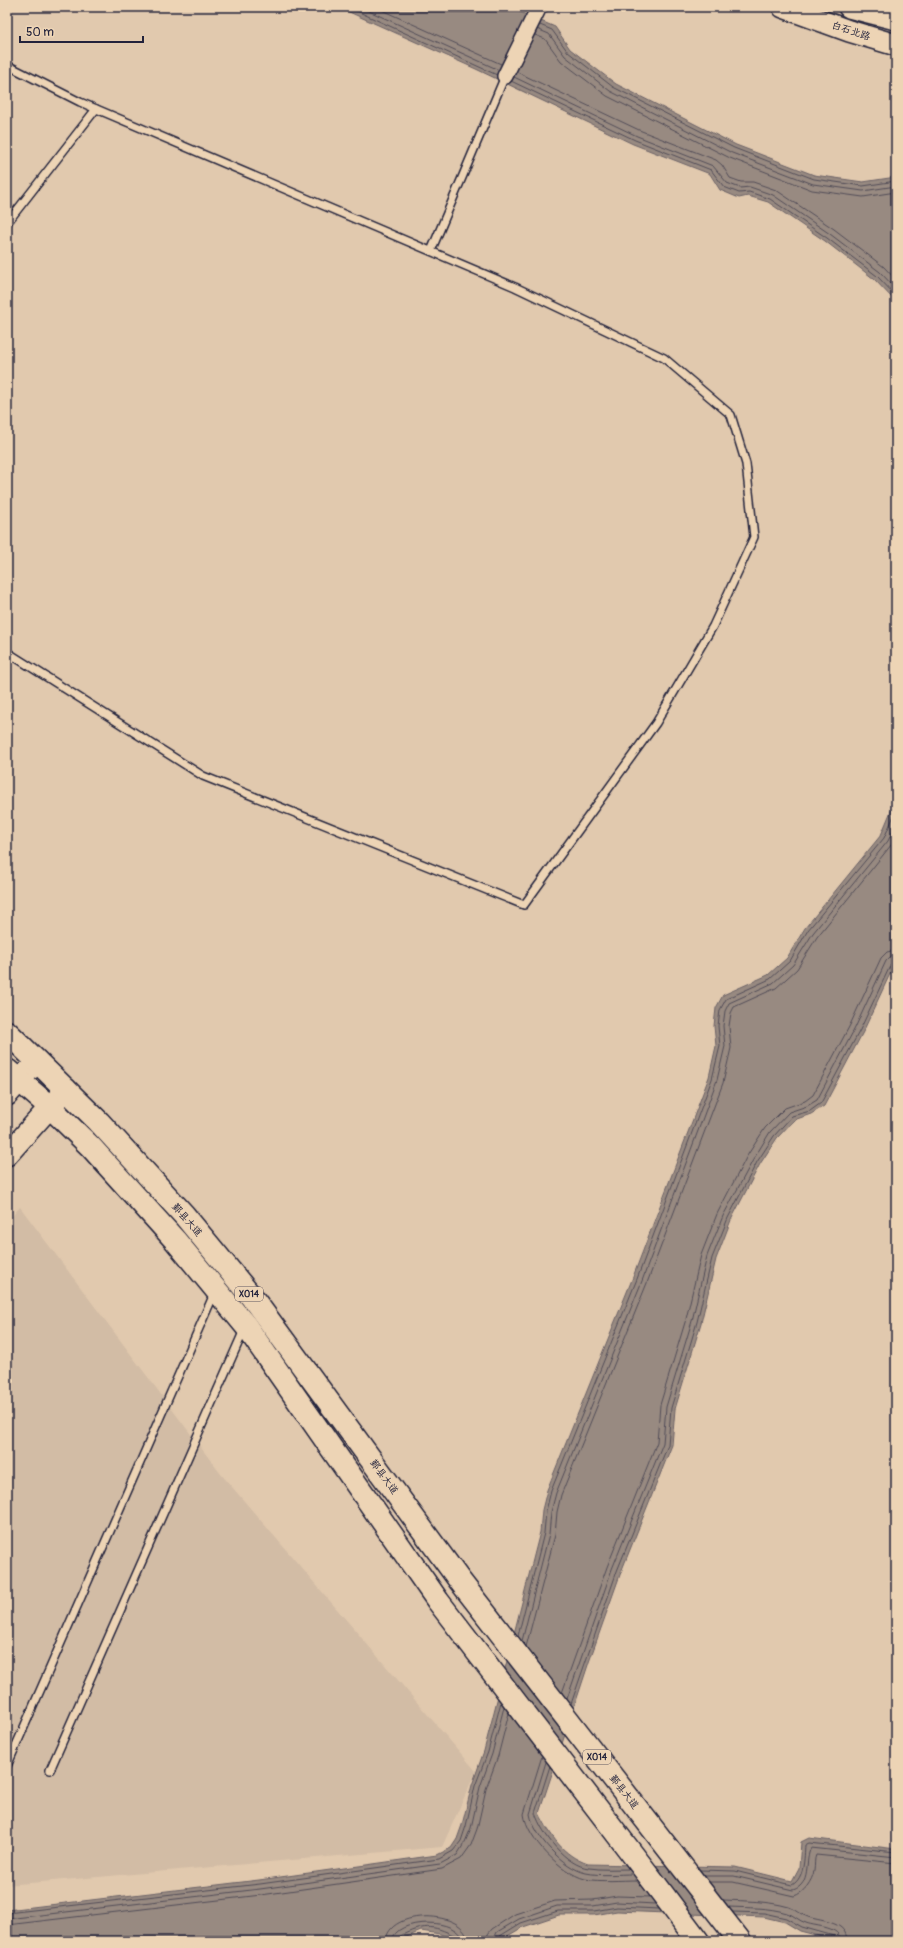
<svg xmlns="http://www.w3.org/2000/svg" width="903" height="1948" font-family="Pangolin,'LXGW WenKai TC',sans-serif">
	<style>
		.built { fill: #d2bca5 }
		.water { fill: #988a81; stroke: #696065 }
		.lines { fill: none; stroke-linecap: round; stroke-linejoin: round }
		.shore { stroke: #514c57; stroke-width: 1 }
		.lane-casing { stroke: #22223b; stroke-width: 10 }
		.street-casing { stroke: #22223b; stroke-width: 18 }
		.secondary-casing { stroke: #22223b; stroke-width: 24 }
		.primary-casing { stroke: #22223b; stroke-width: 25 }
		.lane { stroke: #edd4b5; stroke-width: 7 }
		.street { stroke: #edd4b5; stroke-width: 15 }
		.secondary { stroke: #edd4b5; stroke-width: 21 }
		.primary { stroke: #edd4b5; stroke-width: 22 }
		.labels { text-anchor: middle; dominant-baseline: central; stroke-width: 3; stroke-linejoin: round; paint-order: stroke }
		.shield { fill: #edd4b5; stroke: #5f5760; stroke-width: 1 }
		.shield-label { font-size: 9px; font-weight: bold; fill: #22223b }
		.street-label { font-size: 10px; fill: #22223b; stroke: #edd4b5 }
	</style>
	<rect width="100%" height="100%" fill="#e1c9ae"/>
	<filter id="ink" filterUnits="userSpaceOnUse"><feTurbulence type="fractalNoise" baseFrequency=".025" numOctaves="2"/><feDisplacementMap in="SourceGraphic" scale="8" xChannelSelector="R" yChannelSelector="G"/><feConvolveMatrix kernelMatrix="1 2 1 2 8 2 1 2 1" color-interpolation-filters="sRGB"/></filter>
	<g filter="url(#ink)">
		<polygon class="built" points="20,1207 220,1473 476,1771 442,1847 7,1885 7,1222"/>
		<g class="water">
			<polygon points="338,7 508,7 555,27 570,49 616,84 736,145 814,175 863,182 896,177 896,302 874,279 825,241 768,202 748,196 739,198 720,190 710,174 633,144 476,69"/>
			<path d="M896 799V961L863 1032 824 1106 811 1114 794 1120 777 1138 760 1164 731 1220 716 1259 701 1323 675 1409 672 1445 621 1572 589 1662 539 1813C551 1836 562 1855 588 1864L735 1867 792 1881 799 1868 801 1842 809 1838 896 1849V1941H838L800 1931 785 1922 764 1917 617 1911 594 1915H559L523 1927 499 1941H457L440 1934 421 1931 397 1941H7V1910L259 1880 437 1855 451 1848 457 1839 462 1825 472 1785 484 1751 540 1532 542 1510 547 1490 633 1277 709 1077 716 1046 714 1026 716 1008 723 995 768 975 787 958 805 928 881 835Z"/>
		</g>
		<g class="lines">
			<g class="shore">
				<polyline points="348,7 497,75"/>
				<polyline points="360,7 499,70"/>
				<polyline points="375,7 501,64"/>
				<polyline points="540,25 552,30 568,52 613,87 734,148 814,179 863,186 896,181"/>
				<polyline points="537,29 549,34 565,56 610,91 732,153 813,184 863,191 896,186"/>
				<polyline points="535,35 545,39 561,61 607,96 730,158 812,190 863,197 896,192"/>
				<polyline points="517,72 639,130 716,160 722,165 730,178 741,182 753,182 776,190 834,229 884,267 896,280"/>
				<polyline points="514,77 637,136 713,166 727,183 740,188 750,187 773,195 830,234 880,272 896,289"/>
				<polyline points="511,81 635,140 711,170 724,187 739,193 749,192 770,199 827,238 877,276 896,296"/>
				<polyline points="518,1636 544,1533 546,1511 551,1491 637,1279 712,1079 720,1046 718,1026 720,1010 726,999 770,979 790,961 808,930 884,838 896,811"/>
				<polyline points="522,1641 549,1534 551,1512 556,1493 642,1281 717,1080 725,1046 723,1026 725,1011 729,1003 773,983 793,965 813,933 888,841 896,824"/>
				<polyline points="526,1647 555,1535 557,1512 561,1495 647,1283 723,1083 731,1048 729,1026 731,1013 734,1007 776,988 797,969 817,937 896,839"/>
				<polyline points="562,1693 607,1567 657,1442 660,1405 686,1319 701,1255 717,1214 747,1156 765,1128 785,1108 805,1101 813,1095 850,1025 881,958 887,952 896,950"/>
				<polyline points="567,1699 612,1569 663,1443 666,1407 692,1321 707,1256 723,1216 753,1160 770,1132 789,1112 807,1106 817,1100 855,1028 886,961 890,957 896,956"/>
				<polyline points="571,1704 617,1571 668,1445 671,1408 697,1322 712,1258 728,1218 757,1162 774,1136 792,1116 810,1111 821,1103 860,1030 891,964 896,961"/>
				<path d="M542 1756 524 1814C527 1838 561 1873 585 1879 601 1882 621 1880 637 1880"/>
				<path d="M546 1762 530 1814C534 1836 563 1868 586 1873 600 1876 618 1874 633 1874"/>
				<path d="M550 1766 535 1813C542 1834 566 1866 589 1868 602 1870 616 1869 629 1869"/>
				<path d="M700 1870 735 1871 792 1885C805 1878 804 1857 805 1845L809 1843 896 1852"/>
				<path d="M704 1876H734L793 1890C812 1884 804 1860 811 1848L896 1857"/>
				<path d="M709 1882H733L794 1896C804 1893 812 1881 814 1871 815 1865 814 1859 816 1855L896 1863"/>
				<path d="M724 1900C746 1901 768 1901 789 1907 796 1909 801 1915 808 1917 823 1922 847 1921 847 1941"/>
				<path d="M729 1907C748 1908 768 1907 787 1913 794 1915 799 1921 806 1923 817 1927 840 1926 841 1941"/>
				<polyline points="733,1912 764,1913 786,1918 802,1927 834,1936 836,1941"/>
				<polyline points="7,1913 260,1884 439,1859 453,1851 461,1841 466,1826 475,1786 488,1752 501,1702"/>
				<polyline points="7,1919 260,1889 440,1864 457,1855 465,1842 471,1828 480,1787 492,1754 504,1707"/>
				<polyline points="7,1925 261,1895 442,1869 461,1859 471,1845 477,1829 486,1789 498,1756 509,1713"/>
				<path d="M386 1941C387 1908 467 1909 468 1941"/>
				<path d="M392 1941C394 1917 461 1917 462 1941"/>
				<path d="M397 1941 400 1936C423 1925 432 1924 455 1936L457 1941"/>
				<polyline points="487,1941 488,1934 492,1929 515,1914 555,1901 593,1900 617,1896 650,1897"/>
				<polyline points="493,1941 497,1932 519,1919 557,1906 593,1906 617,1902 655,1904"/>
				<polyline points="498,1941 500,1936 521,1923 558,1911 594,1911 617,1907 659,1909"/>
			</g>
			<g class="lane-casing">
				<g id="lane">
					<polyline points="7,65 80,102 515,287 664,358 731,415 746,464 754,537 713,626 656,723 524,905 203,776 7,652"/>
					<polyline points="7,223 96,109"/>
					<polyline points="431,251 505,76"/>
					<polyline points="7,1766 214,1294"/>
					<polyline points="50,1770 244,1330"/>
				</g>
			</g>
			<g class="street-casing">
				<polyline id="street" points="505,76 539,7"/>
			</g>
			<g class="secondary-casing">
				<g id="secondary">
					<polyline points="783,7 849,31 896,45"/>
					<polyline points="849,7 896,19"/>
					<polyline points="7,1095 37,1061"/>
					<polyline points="7,1155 66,1089"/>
				</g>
			</g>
			<g class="primary-casing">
				<g id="primary">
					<polyline points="7,1032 99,1122 184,1215 254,1300 460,1581 740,1941"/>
					<polyline points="7,1070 50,1107 91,1147 175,1240 246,1326 438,1601 653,1881 698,1941"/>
				</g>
			</g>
			<use href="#lane" class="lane"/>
			<use href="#street" class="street"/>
			<use href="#secondary" class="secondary"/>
			<use href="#primary" class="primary"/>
		</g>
	</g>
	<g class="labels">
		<g class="shield">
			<rect x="235" y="1287" width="28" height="14" rx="3"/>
			<rect x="583" y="1750" width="28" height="14" rx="3"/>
		</g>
		<g class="shield-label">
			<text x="249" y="1294">X014</text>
			<text x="597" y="1757">X014</text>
		</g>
		<g class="street-label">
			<text transform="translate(851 31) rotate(18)">白石北路</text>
			<text transform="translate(187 1220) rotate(49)">鄞县大道</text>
			<text transform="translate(384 1477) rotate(54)">鄞县大道</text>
			<text transform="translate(624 1792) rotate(52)">鄞县大道</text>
		</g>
	</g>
	<rect width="903" height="1948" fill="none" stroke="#edd4b5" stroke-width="24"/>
	<rect x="12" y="12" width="879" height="1924" fill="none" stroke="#22223b" stroke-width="1.5" filter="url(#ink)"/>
	<path d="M20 36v6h123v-6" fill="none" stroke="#22223b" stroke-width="2"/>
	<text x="26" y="36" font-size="12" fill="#22223b" stroke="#edd4b5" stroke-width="3" paint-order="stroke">50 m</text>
</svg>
